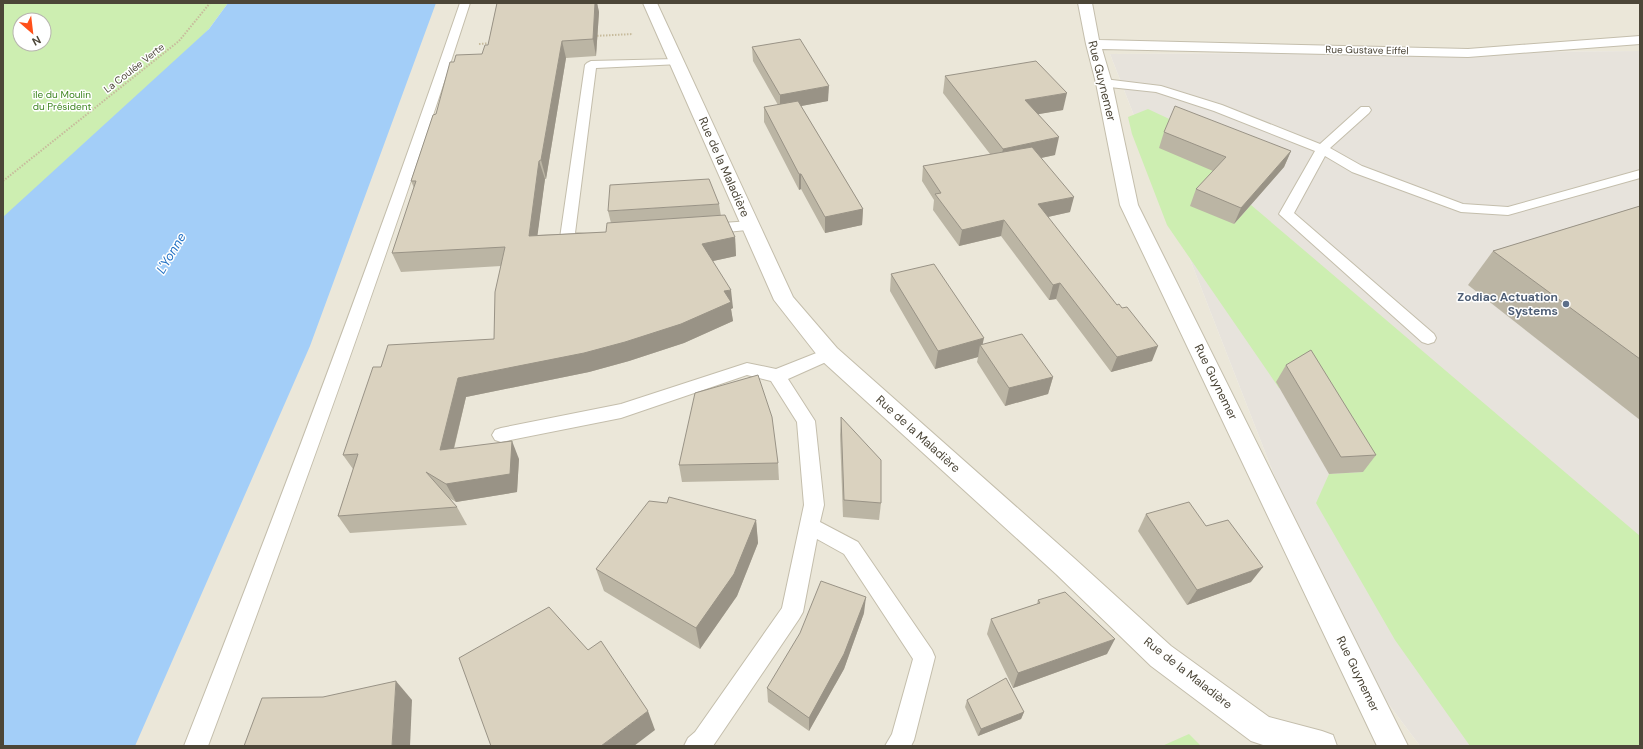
<svg xmlns="http://www.w3.org/2000/svg" width="1643" height="749" font-family="'DM Sans',sans-serif">
	<style>
		.residential { fill: #ebe7d9 }
		.industrial { fill: #e7e3dc }
		.green { fill: #cdeeb1; fill-rule: evenodd }
		.water { fill: #a3cef8 }
		.lines { fill: none; stroke-linecap: round; stroke-linejoin: round }
		.lane-casing { stroke: #c4beac; stroke-width: 2 }
		.street-casing { stroke: #c4beac; stroke-width: 2 }
		.path { stroke: #c7bb9c; stroke-width: 2; stroke-dasharray: 1.5 1.5; stroke-linecap: butt }
		.lane { fill: #fff; fill-rule: evenodd }
		.street { fill: #fff; fill-rule: evenodd }
		.wall { fill: #bbb5a4 }
		.shaded-wall { fill: #999386 }
		.building { fill: #dad2bf; stroke: #999386 }
		.service-dot { fill: #5c6f8a; stroke: #fff; stroke-width: 1.5 }
		.labels { text-anchor: middle; dominant-baseline: central; stroke-width: 3; stroke-linejoin: round; paint-order: stroke }
		.far-street-label { font-size: 10px; fill: #4c4638; stroke: #fff }
		.far-park-label { font-size: 10px; fill: #408623; stroke: #fff }
		.street-label { font-size: 12px; fill: #4c4638; stroke: #fff }
		.service-label { font-size: 12px; font-weight: bold; fill: #4e5e75; stroke: #fff; text-anchor: end }
		.water-label { font-size: 13px; font-style: italic; fill: #2473c5; stroke: #fff }
	</style>
	<rect width="100%" height="100%" fill="#f7f4eb"/>
	<polygon class="residential" points="374,3 1640,3 1640,51 1110,54 1336,634 1420,746 54,746"/>
	<polygon class="industrial" points="1640,51 1640,746 1420,746 1336,634 1110,54"/>
	<g class="green">
		<path d="M3 3H228L209 29 3 249ZM20 20H44V44H20Z"/>
		<polygon points="1148,109 1197,132 1220,173 1234,224 1251,205 1640,536 1640,746 1470,746 1395,640 1316,503 1329,474 1363,472 1310,385 1279,388 1167,225 1132,134 1128,117"/>
		<polygon points="1189,734 1201,746 1162,746"/>
	</g>
	<polygon class="water" points="228,3 436,3 310,346 135,746 3,746 3,217 209,29"/>
	<g class="lines">
		<g class="lane-casing">
			<g id="lane">
				<path d="M460 3H470C389 253 300 500 208 746H184C281 500 374 253 460 3Z"/>
				<path d="M676 59 680 60 682 62 680 64 596 68 575 233 589 234 591 237 589 240C581 243 570 244 562 241L560 238 585 65 587 63 591 61Z"/>
				<polygon points="1104,79 1161,86 1222,105 1320,144 1361,107 1369,107 1371,110 1369,113 1330,148 1362,166 1463,204 1508,207 1640,170 1640,178 1508,215 1461,212 1352,172 1325,156 1294,213 1434,334 1436,338 1434,342 1428,344 1422,342 1279,214 1315,151 1214,111 1156,92 1100,86 1098,83 1100,80"/>
				<polygon points="751,221 756,223 758,226 756,229 708,234 703,232 701,229 703,226 708,224"/>
				<polygon points="829,348 835,350 837,354 835,358 788,379 815,421 824,505 820,522 858,542 932,650 935,657 914,740 911,746 885,746 892,734 913,659 844,554 817,539 803,612 799,619 713,746 684,746 688,738 695,732 782,608 804,505 797,422 771,381 747,375 621,418 501,442 495,440 492,435 495,430 501,428 621,404 747,363 776,369"/>
			</g>
		</g>
		<g class="street-casing">
			<g id="street">
				<polygon points="643,3 657,3 793,297 837,348 1074,558 1171,646 1269,717 1322,731 1333,735 1337,746 1266,746 1251,741 1151,666 1056,574 821,360 774,300"/>
				<polygon points="1078,3 1092,3 1099,40 1468,49 1640,36 1640,44 1468,57 1102,49 1112,83 1138,205 1408,746 1377,746 1120,205 1096,83 1086,44"/>
			</g>
		</g>
		<g class="path">
			<polyline points="594,36 633,34"/>
			<polyline points="479,44 492,43"/>
			<polyline points="3,181 179,41 210,3"/>
		</g>
		<use href="#lane" class="lane"/>
		<use href="#street" class="street"/>
	</g>
	<g class="wall">
		<polygon points="497,3 597,3 599,12 596,56 566,58 546,179 545,179 537,235 606,232 611,223 608,211 719,204 721,216 735,237 736,256 713,261 733,308 731,309 733,321 684,343 629,361 589,372 466,397 454,449 519,459 517,492 456,502 449,498 457,507 467,525 350,533 338,516 353,469 343,455 381,367 494,339 501,266 401,272 392,253 414,188 411,181 436,114 454,62 482,54 488,45"/>
		<polygon points="752,47 828,101 801,106 863,209 862,225 825,233 801,189 799,190 764,122 764,107 778,105 753,61"/>
		<polygon points="945,76 1063,110 1038,114 1055,155 1041,158 1070,212 1048,217 1152,361 1111,372 1056,299 1049,300 1001,236 959,246 933,210 934,200 922,181 923,166 990,154 943,93"/>
		<polygon points="1164,132 1291,151 1284,167 1234,224 1190,206 1196,189 1213,171 1159,148"/>
		<polygon points="1640,206 1640,420 1468,285 1493,251"/>
		<polygon points="891,274 983,344 1053,377 1048,394 1005,406 977,362 978,357 935,369 890,291"/>
		<polygon points="1286,365 1376,455 1363,472 1329,474 1276,382"/>
		<polygon points="841,417 881,503 879,520 843,517 840,435"/>
		<polygon points="778,463 779,480 682,482 679,465"/>
		<polygon points="1146,514 1206,526 1251,582 1187,605 1138,531"/>
		<polygon points="756,520 758,543 737,596 700,649 604,591 596,569"/>
		<polygon points="1038,600 1107,654 1013,688 987,634 991,619 1037,604"/>
		<polygon points="864,613 844,669 809,731 768,702 767,688"/>
		<polygon points="967,700 1024,712 1021,719 978,736 965,707"/>
	</g>
	<g class="shaded-wall">
		<polygon points="595,3 597,3 599,12 596,56 593,39"/>
		<polygon points="562,41 566,58 546,179 541,160"/>
		<polygon points="829,86 828,101 780,110 780,95"/>
		<polygon points="1067,93 1063,110 1022,117 1025,100"/>
		<polygon points="1059,137 1055,155 999,167 1003,149"/>
		<polygon points="1291,151 1284,167 1234,224 1241,208"/>
		<polygon points="539,161 545,179 535,254 529,236"/>
		<polygon points="799,174 801,174 801,189 799,190"/>
		<polygon points="1074,197 1070,212 1034,220 1038,204"/>
		<polygon points="863,209 862,225 825,233 825,217"/>
		<polygon points="1004,220 1001,236 959,246 962,230"/>
		<polygon points="735,237 736,256 704,263 702,244"/>
		<polygon points="1060,283 1056,299 1049,300 1053,285"/>
		<polygon points="731,290 733,308 731,309 733,321 684,343 629,361 589,372 466,397 449,468 440,450 458,378 724,291"/>
		<polygon points="984,338 982,347 980,345 978,357 935,369 938,351"/>
		<polygon points="1158,346 1152,361 1111,372 1117,357"/>
		<polygon points="1053,377 1048,394 1005,406 1009,388"/>
		<polygon points="512,441 519,459 517,492 456,502 446,484"/>
		<polygon points="756,520 758,543 737,596 700,649 696,628"/>
		<polygon points="1263,567 1251,582 1187,605 1197,590"/>
		<polygon points="866,597 864,613 844,669 809,731 809,718"/>
		<polygon points="1115,639 1107,654 1013,688 1018,673"/>
		<polygon points="396,681 412,700 410,746 392,746"/>
		<polygon points="648,711 655,730 634,746 601,746"/>
		<polygon points="1024,712 1021,719 978,736 981,729"/>
	</g>
	<g class="building">
		<polygon points="497,3 595,3 593,39 562,41 541,160 539,161 529,236 606,232 607,223 725,215 735,237 702,244 731,290 724,291 731,302 681,324 625,342 584,353 458,378 440,450 512,441 510,474 446,484 426,472 457,507 338,516 358,454 343,455 373,367 381,367 388,345 494,339 495,292 505,247 392,253 416,181 411,181 433,115 436,114 450,62 454,62 456,55 482,54 485,45 488,45"/>
		<polygon points="800,39 829,86 780,95 752,47"/>
		<polygon points="1036,61 1067,93 1025,100 1059,137 1003,149 945,76"/>
		<polygon points="798,101 863,209 825,217 801,174 799,174 764,107"/>
		<polygon points="1175,106 1291,151 1241,208 1196,189 1226,157 1164,132"/>
		<polygon points="1032,147 1074,197 1038,204 1117,305 1119,304 1122,308 1127,307 1158,346 1117,357 1060,283 1053,285 1004,220 962,230 935,194 941,193 923,166"/>
		<polygon points="709,179 719,204 608,211 610,185"/>
		<polygon points="1640,206 1640,359 1493,251"/>
		<polygon points="934,264 984,338 938,351 891,274"/>
		<polygon points="1022,334 1053,377 1009,388 980,345"/>
		<polygon points="1311,350 1376,455 1341,457 1286,365"/>
		<polygon points="758,375 772,417 778,463 679,465 695,393"/>
		<polygon points="841,417 881,460 881,503 844,500"/>
		<polygon points="669,497 756,520 734,574 696,628 596,569 649,501 667,503"/>
		<polygon points="1189,502 1206,526 1228,520 1263,567 1197,590 1146,514"/>
		<polygon points="821,581 866,597 844,654 809,718 767,688 800,633"/>
		<polygon points="1065,592 1115,639 1018,673 991,619 1040,603 1038,600"/>
		<polygon points="549,607 588,650 601,641 648,711 601,746 491,746 459,658"/>
		<polygon points="1006,678 1024,712 981,729 967,700"/>
		<polygon points="396,681 392,746 244,746 262,698 323,697"/>
	</g>
	<circle class="service-dot" cx="1566" cy="304" r="4"/>
	<g class="labels">
		<g class="far-street-label">
			<text transform="translate(1367 50) rotate(1)">Rue Gustave Eiffel</text>
			<text transform="translate(134 68) rotate(-38)">La Coulée Verte</text>
		</g>
		<g class="far-park-label">
			<text x="62" y="94">île du Moulin<tspan x="62" dy="12">du Président</tspan></text>
		</g>
		<g class="street-label">
			<text transform="translate(1102 81) rotate(76)">Rue Guynemer</text>
			<text transform="translate(724 167) rotate(66)">Rue de la Maladière</text>
			<text transform="translate(1216 382) rotate(64)">Rue Guynemer</text>
			<text transform="translate(918 434) rotate(42)">Rue de la Maladière</text>
			<text transform="translate(1188 673) rotate(38)">Rue de la Maladière</text>
			<text transform="translate(1358 674) rotate(64)">Rue Guynemer</text>
		</g>
		<g class="service-label">
			<text x="1558" y="297">Zodiac Actuation<tspan x="1558" dy="14">Systems</tspan></text>
		</g>
		<g class="water-label">
			<text transform="translate(171 253) rotate(-59)">L'Yonne</text>
		</g>
	</g>
	<rect width="1643" height="749" fill="none" stroke="#4c4638" stroke-width="8"/>
	<g transform="translate(32 32) rotate(152)"><circle r="19" fill="#ffffff" stroke="#b7b5af"/>
	<path d="M0-3L7 15L0 10L-7 15Z" fill="#ff501a"/>
	<text y="-6" font-size="11" font-weight="bold" text-anchor="middle" fill="#4c4638">N</text>
	</g>
</svg>
